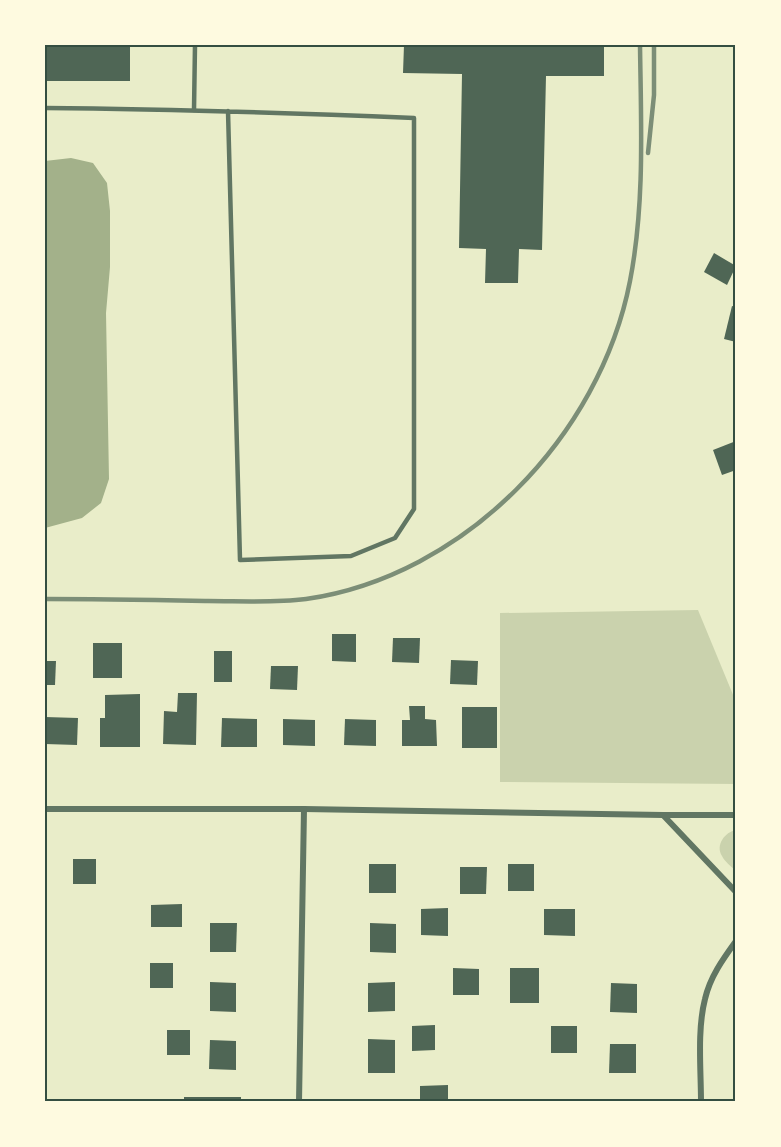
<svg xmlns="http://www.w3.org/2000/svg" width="781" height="1147" font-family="Ubuntu,sans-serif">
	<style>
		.green { fill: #cad2ad }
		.water { fill: #a3b18a }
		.building { fill: #4f6655 }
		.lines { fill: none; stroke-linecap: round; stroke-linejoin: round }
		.service { stroke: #617663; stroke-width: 4.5 }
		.minor { stroke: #617663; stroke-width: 6 }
		.rail { stroke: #7c8e77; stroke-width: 4.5 }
		.neatline { fill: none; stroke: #344e41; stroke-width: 2 }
	</style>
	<rect width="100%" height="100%" fill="#e9edc9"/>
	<g class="green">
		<polygon points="698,610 736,702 736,784 500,782 500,613"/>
		<path d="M736 830V871C731 866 725 862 722 856 715 845 725 832 736 830Z"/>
	</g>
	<polygon class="water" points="71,158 93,163 107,183 110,211 110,267 106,313 109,479 101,503 82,518 45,528 45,161"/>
	<g class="building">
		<rect x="45" y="45" width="85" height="36"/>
		<polygon points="404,45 604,45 604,76 546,76 542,250 519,249 518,283 485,283 486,249 459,248 462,74 403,73"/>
		<polygon points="714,253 736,266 727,285 704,272"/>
		<polygon points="732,306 736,307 736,342 724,339"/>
		<polygon points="736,441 736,470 722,475 713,450"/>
		<polygon points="332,634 356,634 356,662 332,661"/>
		<polygon points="393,638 420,638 419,663 392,662"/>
		<rect x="93" y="643" width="29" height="35"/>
		<rect x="214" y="651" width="18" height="31"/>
		<polygon points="451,660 478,661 477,685 450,684"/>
		<polygon points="45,661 56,661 55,685 45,685"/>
		<polygon points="271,666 298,666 297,690 270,689"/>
		<polygon points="178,693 197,693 196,745 163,744 164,711 177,712"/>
		<polygon points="140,694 140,747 100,747 100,718 105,718 105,695"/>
		<polygon points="409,706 425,706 425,719 436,720 437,746 402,746 402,720 410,720"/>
		<rect x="462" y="707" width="35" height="41"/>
		<polygon points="45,717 78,718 77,745 45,744"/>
		<polygon points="222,718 257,719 257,747 221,747"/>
		<polygon points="283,719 315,720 315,746 283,745"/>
		<polygon points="345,719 376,720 376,746 344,745"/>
		<rect x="73" y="859" width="23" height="25"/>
		<rect x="369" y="864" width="27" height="29"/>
		<rect x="508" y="864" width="26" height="27"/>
		<polygon points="460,867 487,867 486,894 460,894"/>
		<polygon points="182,904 182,927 151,927 151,905"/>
		<polygon points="448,908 448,936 421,935 421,909"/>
		<polygon points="544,909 575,909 575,936 544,935"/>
		<polygon points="210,923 237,923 236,952 210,952"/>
		<polygon points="370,923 396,924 396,953 370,952"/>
		<rect x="150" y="963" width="23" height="25"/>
		<polygon points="453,968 479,969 479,995 453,995"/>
		<rect x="510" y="968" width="29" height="35"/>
		<polygon points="210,982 236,983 236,1012 210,1011"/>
		<polygon points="395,982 395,1011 368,1012 368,983"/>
		<polygon points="611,983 637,984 637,1013 610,1012"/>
		<polygon points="435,1025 435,1050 412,1051 412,1026"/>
		<rect x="551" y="1026" width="26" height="27"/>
		<rect x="167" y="1030" width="23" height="25"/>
		<polygon points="368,1039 395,1040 395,1073 368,1073"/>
		<polygon points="210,1040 236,1041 236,1070 209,1069"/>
		<polygon points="610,1044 636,1044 636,1073 609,1073"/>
		<polygon points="448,1085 448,1102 420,1102 420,1086"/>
		<rect x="184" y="1097" width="57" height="5"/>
	</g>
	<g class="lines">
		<g class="service">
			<path d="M45 108C168 109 291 113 414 118V509L395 538 351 556 240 560 228 111"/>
			<polyline points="194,110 195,45"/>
		</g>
		<g class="minor">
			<polyline points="45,809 304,809 663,815 736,892"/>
			<polyline points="663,815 736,815"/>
			<polyline points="299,1102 304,809"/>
			<path d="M701 1102C701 1070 697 1030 705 999 710 977 723 959 736 941"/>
		</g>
		<g class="rail">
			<polyline points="648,153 654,95 654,45"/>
			<path d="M45 599C99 599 153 600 208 601 240 601 274 603 306 599 465 576 600 436 630 281 645 204 641 123 640 45"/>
		</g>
	</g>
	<rect width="781" height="1147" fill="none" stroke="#fefae0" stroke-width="93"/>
	<rect x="46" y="46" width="688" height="1054" class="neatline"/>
</svg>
